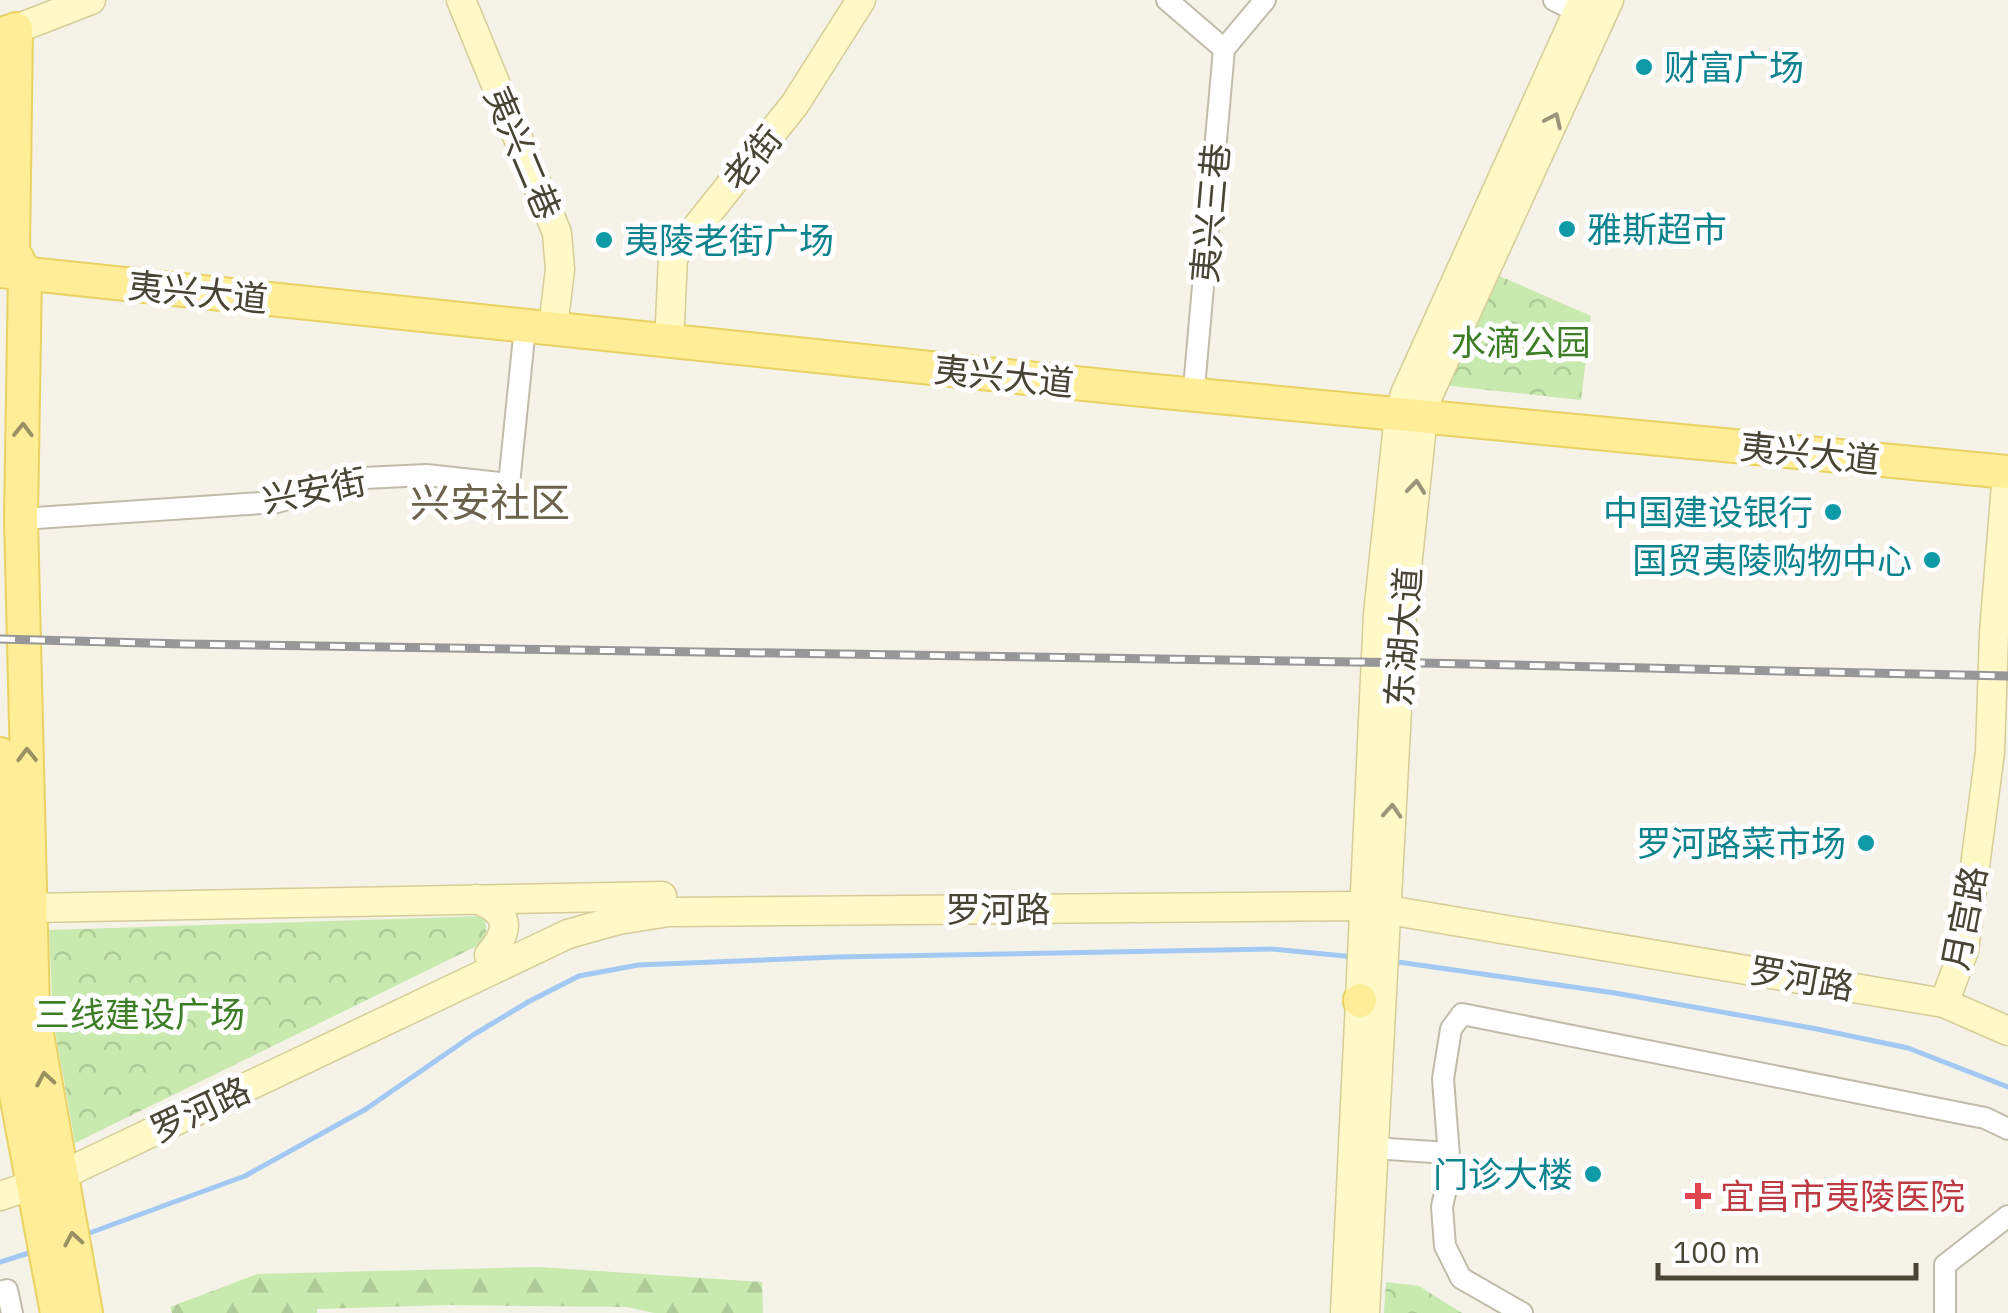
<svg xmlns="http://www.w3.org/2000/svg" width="2008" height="1313" font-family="'IBM Plex Sans','Noto Sans SC',sans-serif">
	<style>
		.forest { fill: url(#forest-firs) }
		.park { fill: url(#park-crowns) }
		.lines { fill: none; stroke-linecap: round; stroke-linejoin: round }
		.stream { stroke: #a2c8f3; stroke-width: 5 }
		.street-casing { stroke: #c1bcaa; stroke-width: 24 }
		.secondary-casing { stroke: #d6cd96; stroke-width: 31 }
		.primary-casing { stroke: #e9d162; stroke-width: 36 }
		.street { stroke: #fff; stroke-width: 20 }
		.secondary { stroke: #fff9c8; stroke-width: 28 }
		.primary { stroke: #ffee97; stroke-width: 32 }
		.rail-casing { stroke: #979797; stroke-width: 9 }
		.rail { stroke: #fff; stroke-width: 5; stroke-dasharray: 15; stroke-linecap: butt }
		.oneway { stroke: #9a9578 }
		.oneway2 { stroke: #9a9062 }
		.culture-dot { fill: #0f9aa8; stroke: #fff; stroke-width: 4 }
		.health-dot { fill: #e0444e; stroke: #fff; stroke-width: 4 }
		.labels { text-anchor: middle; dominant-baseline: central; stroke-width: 10; stroke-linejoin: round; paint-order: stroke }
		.culture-label { font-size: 35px; fill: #0d838f; stroke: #fff; text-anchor: end }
		.street-label { font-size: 35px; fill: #484436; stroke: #fff }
		.park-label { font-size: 35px; fill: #3c7d26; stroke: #fff }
		.health-label { font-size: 35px; fill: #be3a42; stroke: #fff; text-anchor: start }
		.quarter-label { font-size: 40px; fill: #6c634d; stroke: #fff }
	</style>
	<defs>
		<pattern id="forest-firs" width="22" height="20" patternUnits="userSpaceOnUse" patternTransform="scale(2.5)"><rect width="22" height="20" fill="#c8eaaf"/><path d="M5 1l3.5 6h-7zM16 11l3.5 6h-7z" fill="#adca97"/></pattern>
		<pattern id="park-crowns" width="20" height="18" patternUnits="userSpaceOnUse" patternTransform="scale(2.5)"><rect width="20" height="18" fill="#c8eaaf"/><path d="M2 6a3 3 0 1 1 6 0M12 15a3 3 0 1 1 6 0" fill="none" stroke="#adca97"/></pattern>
	</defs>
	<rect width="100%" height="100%" fill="#f5f2e8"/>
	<polygon class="forest" points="539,1267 762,1282 763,1313 654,1313 627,1307 448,1305 317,1309 317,1313 172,1313 170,1307 257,1274"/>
	<g class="park">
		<polygon points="1495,274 1591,316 1581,400 1442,385"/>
		<polygon points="485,916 487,941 75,1143 53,1019 49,930"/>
		<polygon points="1386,1282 1419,1286 1462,1313 1384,1313"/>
	</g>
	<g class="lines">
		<g class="stream">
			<polyline points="1391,961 1615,993 1817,1029 1908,1048 2008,1087"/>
			<polyline points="84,1235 245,1176 366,1109 473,1035 528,1002 579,976 638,965 836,957 1272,949 1355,957"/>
			<polyline points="0,1262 35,1251"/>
		</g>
		<g class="street-casing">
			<g id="street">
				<polyline points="1167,0 1224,49 1195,377"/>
				<polyline points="1554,0 1578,12"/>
				<polyline points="1224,49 1265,0"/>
				<polyline points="21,519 277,502 364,478 426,475 509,484 525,327"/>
				<polyline points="1373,1148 1448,1153"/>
				<polyline points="0,1292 7,1290 12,1313"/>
				<polyline points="1522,1313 1461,1278 1445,1246 1442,1207 1450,1169 1443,1079 1451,1029 1462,1014 1985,1118 2008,1129"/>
				<polyline points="1945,1313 1945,1265 2008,1216"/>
			</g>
		</g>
		<g class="secondary-casing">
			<g id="secondary">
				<polyline points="461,0 557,233 560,269 555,311"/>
				<polyline points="16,29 91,0"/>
				<polyline points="670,323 673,257 795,104 861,0"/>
				<path d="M476 899C509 911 512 929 489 955"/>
				<polyline points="30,908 662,896"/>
				<polyline points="1360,1000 1378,614 1399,415 1405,394 1583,0"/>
				<polyline points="1944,1003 1964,950 1990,752 1994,633 2007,472"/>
				<polyline points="0,1196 62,1175 568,934 618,920 669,912 1364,906 1944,1003 2008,1031"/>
				<polyline points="1345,1313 1360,1001"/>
				<polyline points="1365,1313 1402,615 1423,416 1428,396 1609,0"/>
			</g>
		</g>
		<g class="primary-casing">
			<g id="primary">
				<polyline points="0,35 16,29 13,250 0,271 1133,389 2008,472"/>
				<polyline points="17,258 25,274 21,519 33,1011 86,1313"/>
				<polyline points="0,754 2,933 9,1057 57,1313"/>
				<polyline points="1360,1001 1360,1000"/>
			</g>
		</g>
		<use href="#street" class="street"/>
		<use href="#secondary" class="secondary"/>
		<use href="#primary" class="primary"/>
		<g class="rail-casing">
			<polyline id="rail" points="0,639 184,644 1422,663 2008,676"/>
		</g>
		<use href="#rail" class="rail"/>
	</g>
	<defs><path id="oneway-chevron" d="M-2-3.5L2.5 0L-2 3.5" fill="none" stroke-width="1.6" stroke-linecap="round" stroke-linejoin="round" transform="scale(2.5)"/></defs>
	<g class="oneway">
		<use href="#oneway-chevron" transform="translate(1554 120) rotate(-65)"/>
		<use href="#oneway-chevron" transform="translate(1416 487) rotate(-84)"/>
		<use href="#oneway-chevron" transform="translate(1392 811) rotate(-86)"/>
	</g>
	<g class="oneway2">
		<use href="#oneway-chevron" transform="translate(23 430) rotate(-89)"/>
		<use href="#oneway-chevron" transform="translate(27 755) rotate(-91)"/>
		<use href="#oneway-chevron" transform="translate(45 1079) rotate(-100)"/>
		<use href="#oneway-chevron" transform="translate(73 1239) rotate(-100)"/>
	</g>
	<g class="culture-dot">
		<circle cx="1644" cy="67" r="10"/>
		<circle cx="1567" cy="229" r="10"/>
		<circle cx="604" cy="240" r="10"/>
		<circle cx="1833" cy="512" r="10"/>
		<circle cx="1932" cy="560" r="10"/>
		<circle cx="1866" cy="843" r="10"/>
		<circle cx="1593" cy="1174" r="10"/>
	</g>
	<path class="health-dot" d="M1693 1181h10v10h10v10h-10v10h-10v-10h-10v-10h10z"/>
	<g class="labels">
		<g class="culture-label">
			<text x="1664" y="67" text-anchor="start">财富广场</text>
			<text x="1587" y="229" text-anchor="start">雅斯超市</text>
			<text x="624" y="240" text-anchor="start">夷陵老街广场</text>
			<text x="1813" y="512">中国建设银行</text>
			<text x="1912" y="560">国贸夷陵购物中心</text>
			<text x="1846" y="843">罗河路菜市场</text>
			<text x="1573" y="1174">门诊大楼</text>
		</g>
		<g class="street-label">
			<text transform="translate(523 153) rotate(67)">夷兴二巷</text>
			<text transform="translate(752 158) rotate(-51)">老街</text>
			<text transform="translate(1210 213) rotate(-85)">夷兴三巷</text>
			<text transform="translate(198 292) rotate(6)">夷兴大道</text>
			<text transform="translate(1004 376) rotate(6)">夷兴大道</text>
			<text transform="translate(1810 453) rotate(6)">夷兴大道</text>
			<text transform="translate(314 490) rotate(-11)">兴安街</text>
			<text transform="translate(1403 637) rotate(-86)">东湖大道</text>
			<text x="998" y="909">罗河路</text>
			<text transform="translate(1964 918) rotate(-79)">月宫路</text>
			<text transform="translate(1802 978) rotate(10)">罗河路</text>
			<text transform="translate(200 1109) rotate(-25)">罗河路</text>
		</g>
		<g class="park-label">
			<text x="1521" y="342">水滴公园</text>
			<text x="140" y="1014">三线建设广场</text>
		</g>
		<g class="health-label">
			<text x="1720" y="1196">宜昌市夷陵医院</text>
		</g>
		<g class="quarter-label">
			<text x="490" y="502">兴安社区</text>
		</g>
	</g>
	<path d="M1658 1263v15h258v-15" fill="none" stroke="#484436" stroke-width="5"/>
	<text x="1673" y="1263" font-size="30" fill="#484436" stroke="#ffffff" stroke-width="8" paint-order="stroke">100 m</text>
</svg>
